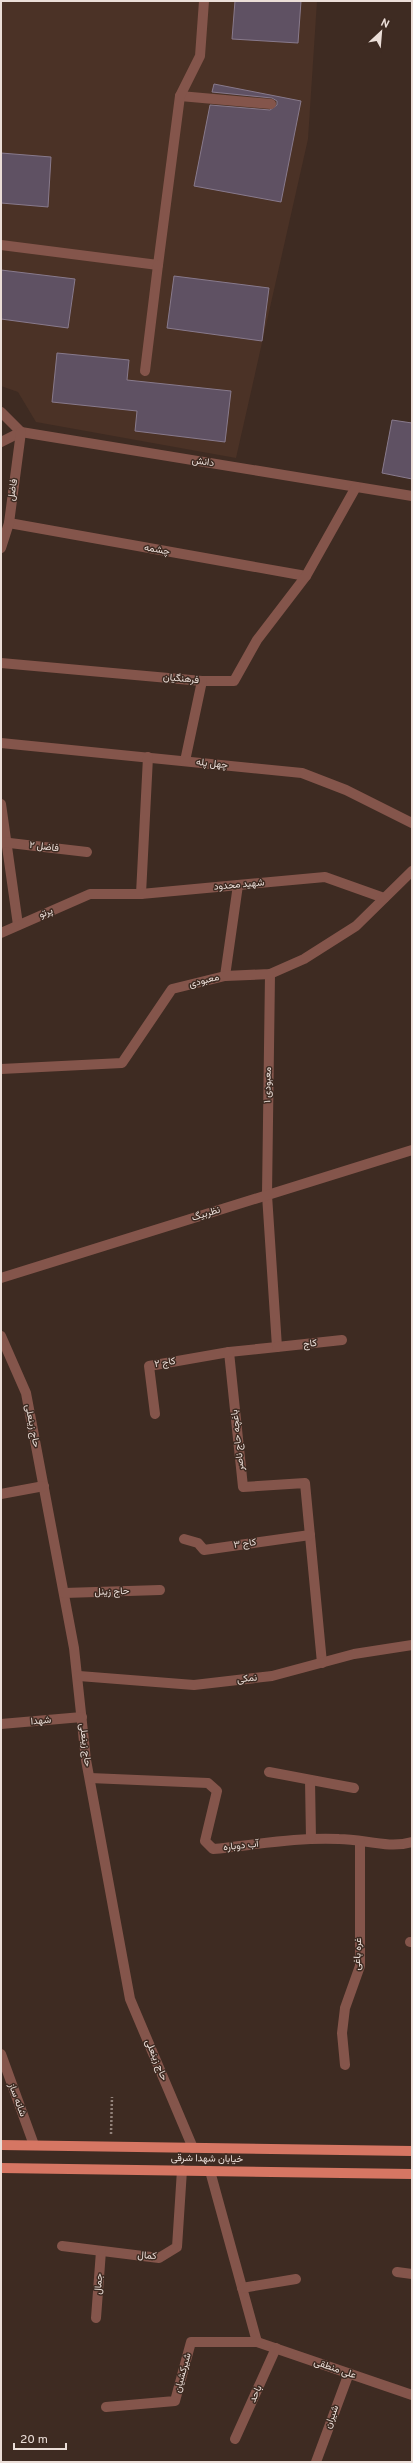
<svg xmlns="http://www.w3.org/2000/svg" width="413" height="2463" font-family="Overpass,Vazirmatn,sans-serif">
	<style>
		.built { fill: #4b3226 }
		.building { fill: #5f5163; stroke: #887a8c }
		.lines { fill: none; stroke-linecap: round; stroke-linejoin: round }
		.path { stroke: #92827a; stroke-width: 2.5; stroke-dasharray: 2 2; stroke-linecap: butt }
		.minor { stroke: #84554b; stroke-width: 10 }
		.major { stroke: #d67663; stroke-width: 10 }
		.labels { text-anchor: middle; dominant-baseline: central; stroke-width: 3; stroke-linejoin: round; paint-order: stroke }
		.street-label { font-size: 10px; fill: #ebded8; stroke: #3e2b22 }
	</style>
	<rect width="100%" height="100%" fill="#3e2b22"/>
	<polygon class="built" points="1,1 317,1 308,139 236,458 36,422 18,392 1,386"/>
	<g class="building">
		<polygon points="235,1 301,1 298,43 232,39"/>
		<polygon points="214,84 301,101 281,202 194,186 210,105 270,110 277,105 277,101 272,98 212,92"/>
		<polygon points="1,153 51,157 48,207 1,203"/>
		<polygon points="1,270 75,279 68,328 1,319"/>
		<polygon points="174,276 269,288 262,341 167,328"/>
		<polygon points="57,353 129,360 127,380 231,391 225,442 135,431 137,411 52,402"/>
		<polygon points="392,420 412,423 412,479 382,473"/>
	</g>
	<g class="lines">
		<polyline class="path" points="111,2134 112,2097"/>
		<g class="minor">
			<polyline points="180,96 271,104"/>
			<polyline points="1,245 158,265 180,96 200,56 204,1"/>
			<polyline points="145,371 158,265"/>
			<polyline points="1,412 21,432 412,496"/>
			<polyline points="1,442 21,432"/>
			<polyline points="9,523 306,576"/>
			<polyline points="1,548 9,523 21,432"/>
			<polyline points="1,663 202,681 234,681 257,640 306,576 356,487"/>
			<polyline points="1,743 302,773 346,790 412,823"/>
			<polyline points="185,761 202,681"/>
			<polyline points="1,804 18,925"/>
			<polyline points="1,842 87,852"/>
			<polyline points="141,894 148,757"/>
			<polyline points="1,933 90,894 141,894 325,877 384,898"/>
			<polyline points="270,974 267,1195 277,1347 229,1352 243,1487 305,1483 322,1663"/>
			<polyline points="225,976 238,885"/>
			<polyline points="1,1069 122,1063 172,989 225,976 270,974 304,959 356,926 412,871"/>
			<polyline points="1,1278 412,1150"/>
			<polyline points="1,1336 26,1393 74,1648 86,1760 130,1999 193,2148"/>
			<polyline points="277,1347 342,1340"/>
			<polyline points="155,1414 149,1366 229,1352"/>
			<polyline points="1,1494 44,1486"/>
			<polyline points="184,1539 198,1543 204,1550 310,1535"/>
			<polyline points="64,1593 160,1590"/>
			<polyline points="79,1676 194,1685 272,1676 354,1654 412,1645"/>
			<polyline points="1,1724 82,1717"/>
			<polyline points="269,1772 354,1788"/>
			<path d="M90 1778 208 1783 217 1791 205 1841 213 1849C255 1845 297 1837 339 1839 364 1839 388 1849 412 1842"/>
			<polyline points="310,1780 311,1839"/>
			<polyline points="410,1942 412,1942"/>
			<polyline points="1,2054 34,2145"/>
			<polyline points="345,2065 342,2033 345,2008 360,1966 360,1841"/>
			<polyline points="210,2171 257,2342"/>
			<polyline points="62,2246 159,2258 177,2247 182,2170"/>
			<polyline points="397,2272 412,2274"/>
			<polyline points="242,2288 296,2279"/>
			<polyline points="96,2318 101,2251"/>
			<polyline points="106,2407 175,2401 191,2342 257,2342 412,2395"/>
			<polyline points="235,2439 276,2348"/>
			<polyline points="316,2462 349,2373"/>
		</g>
		<g class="major">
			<polyline points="1,2145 412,2151"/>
			<polyline points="1,2168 412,2174"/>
		</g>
	</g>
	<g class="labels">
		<g class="street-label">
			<text transform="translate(203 462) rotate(9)">دانش</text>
			<text transform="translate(13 490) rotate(-82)">فاضل</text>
			<text transform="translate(157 550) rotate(10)">چشمه</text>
			<text transform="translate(181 679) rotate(5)">فرهنگیان</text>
			<text transform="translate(212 764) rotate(6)">چهل پله</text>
			<text transform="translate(44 847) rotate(7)">فاضل ۲</text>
			<text transform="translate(239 885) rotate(-5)">شهید محدود</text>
			<text transform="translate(46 913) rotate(-23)">پرتو</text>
			<text transform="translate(204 981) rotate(-14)">معبودی</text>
			<text transform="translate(268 1085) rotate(-89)">معبودی ۱</text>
			<text transform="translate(206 1214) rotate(-17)">نظربیگ</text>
			<text transform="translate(310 1344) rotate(-6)">کاج</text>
			<text transform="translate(165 1363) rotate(-10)">کاج ۲</text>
			<text transform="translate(32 1426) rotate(79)">حاج زینعلی</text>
			<text transform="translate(238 1440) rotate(-96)">باغچه حاج ناصر</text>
			<text transform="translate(245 1544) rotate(-8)">کاج ۳</text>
			<text transform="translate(112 1592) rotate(-2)">حاج زینل</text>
			<text transform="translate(247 1679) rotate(-6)">نمکی</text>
			<text transform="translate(41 1721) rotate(-5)">شهدا</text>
			<text transform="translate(85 1745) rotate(83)">حاج زینعلی</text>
			<text transform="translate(241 1846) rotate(-6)">آب دوباره</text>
			<text transform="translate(358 1954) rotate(-87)">غره باغی</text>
			<text transform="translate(156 2060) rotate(67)">حاج زینعلی</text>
			<text transform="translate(17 2100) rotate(70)">شانه ساز</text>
			<text transform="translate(207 2159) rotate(1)">خیابان شهدا شرقی</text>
			<text transform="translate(147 2256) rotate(4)">کمال</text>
			<text transform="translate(99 2284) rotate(-86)">جمال</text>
			<text transform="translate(335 2369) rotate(19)">علی منطقی</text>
			<text transform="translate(183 2373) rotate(-75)">شیرکشیان</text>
			<text transform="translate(256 2394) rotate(-66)">باحد</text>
			<text transform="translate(332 2417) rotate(-70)">شیران</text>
		</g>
	</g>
	<rect width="413" height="2463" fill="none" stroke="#ebded8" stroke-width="4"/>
	<g transform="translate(381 32) rotate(26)" stroke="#3e2b22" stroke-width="3" paint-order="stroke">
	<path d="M0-3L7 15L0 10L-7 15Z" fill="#ebded8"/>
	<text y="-6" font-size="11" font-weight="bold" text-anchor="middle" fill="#ebded8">N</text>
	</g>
	<path d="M14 2443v6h52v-6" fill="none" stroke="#ebded8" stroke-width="2"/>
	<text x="20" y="2443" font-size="12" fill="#ebded8" stroke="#3e2b22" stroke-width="3" paint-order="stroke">20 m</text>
</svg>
